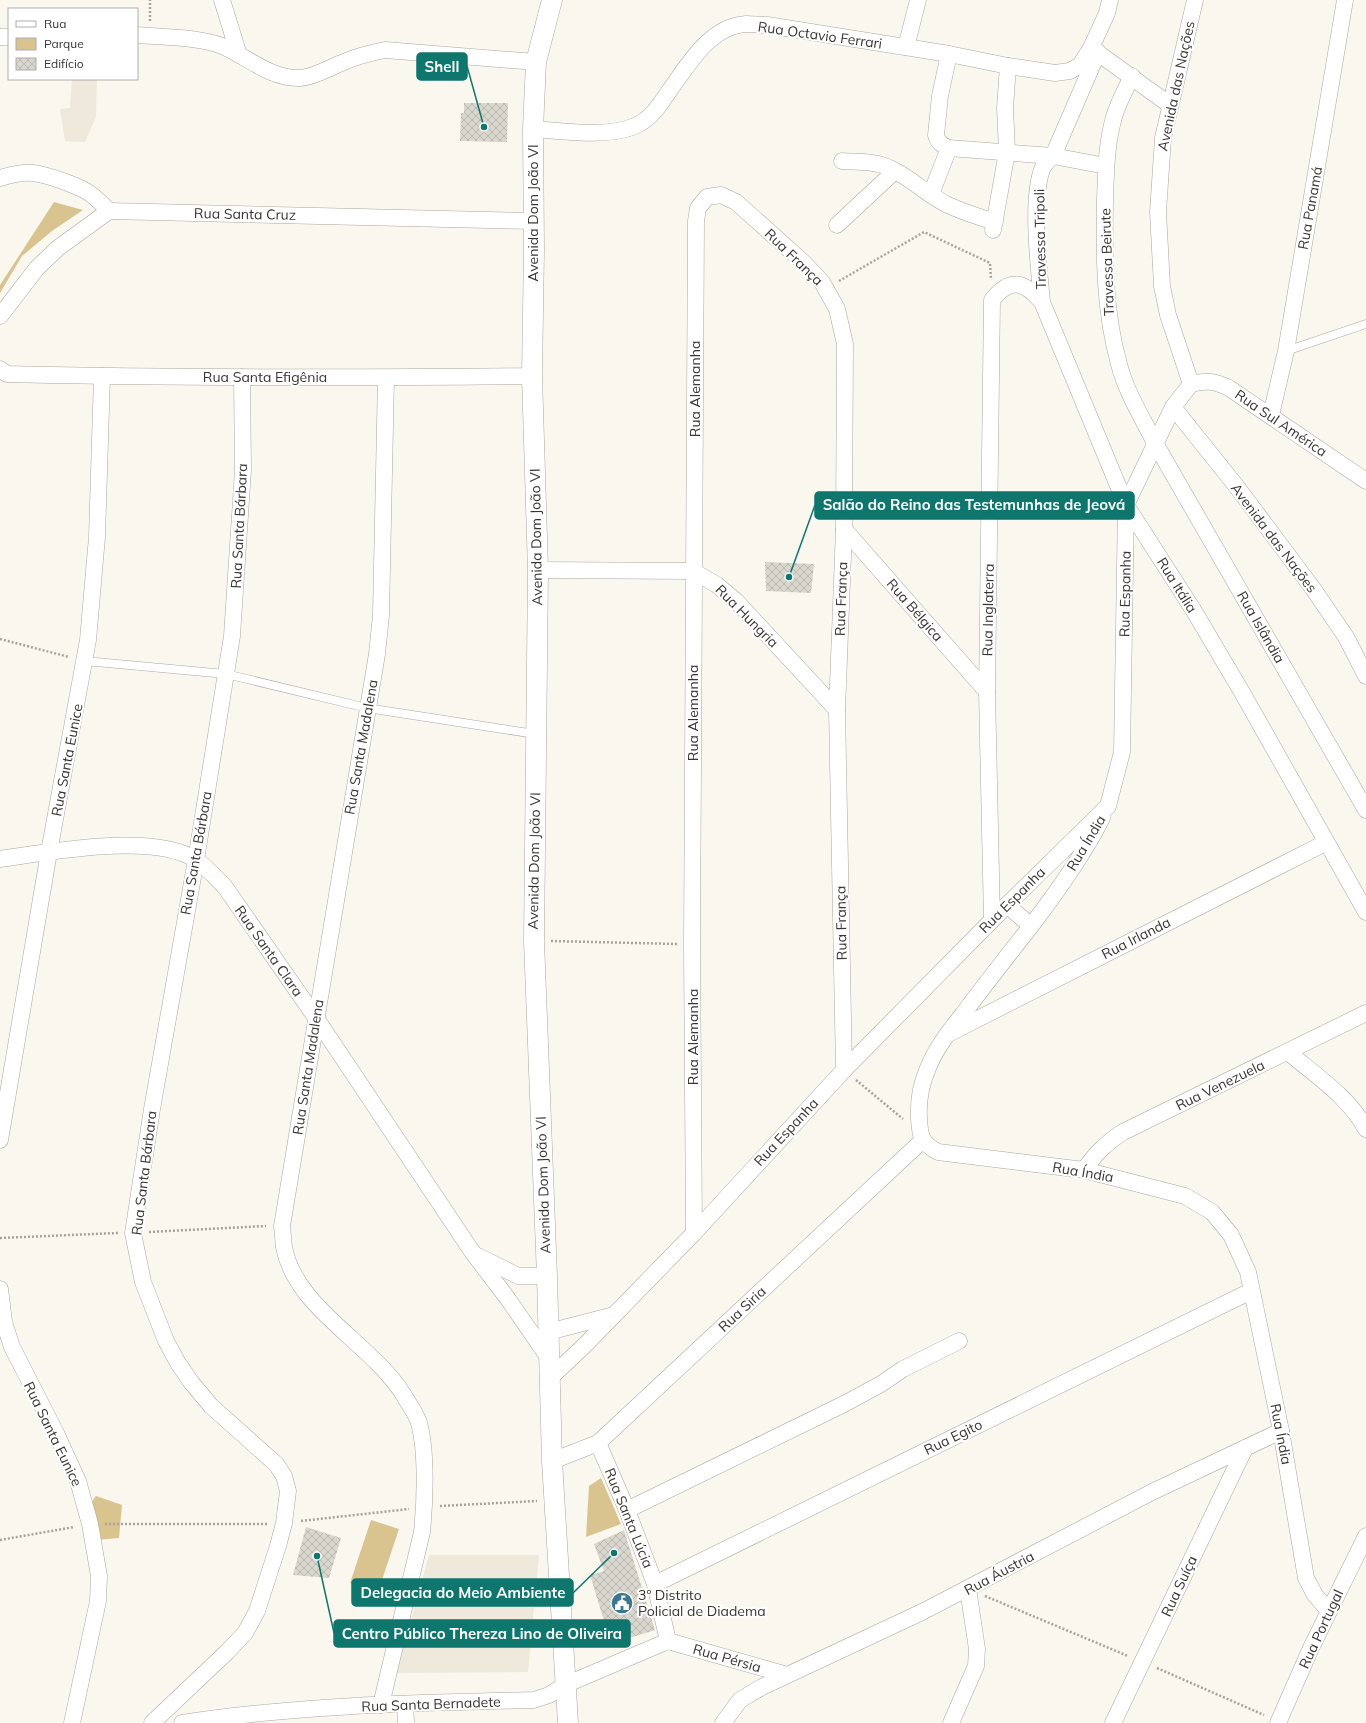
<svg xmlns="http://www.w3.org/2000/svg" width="1366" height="1723" font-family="Mulish,sans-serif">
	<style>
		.built { fill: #eee9da }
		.park { fill: #d9c48f }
		.building { fill: url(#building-cross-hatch) }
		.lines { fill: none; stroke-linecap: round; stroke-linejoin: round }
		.service-casing { stroke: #aaa79f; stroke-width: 9 }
		.minor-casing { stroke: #aaa79f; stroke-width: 17 }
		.tertiary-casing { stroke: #aaa79f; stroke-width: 21 }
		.path { stroke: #a5a39d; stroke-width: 2.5; stroke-dasharray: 2 2; stroke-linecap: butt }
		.service { stroke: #fff; stroke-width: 8 }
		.minor { stroke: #fff; stroke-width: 16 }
		.tertiary { stroke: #fff; stroke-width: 20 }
		.labels { text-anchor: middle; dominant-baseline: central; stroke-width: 4; stroke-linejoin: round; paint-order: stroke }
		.street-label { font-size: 14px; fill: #373532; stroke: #fff }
		.poi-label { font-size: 14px; fill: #373532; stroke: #fff; text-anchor: start }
		.leader { fill: none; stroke: #0f766e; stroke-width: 1.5 }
		.callout-dot { fill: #0f766e; stroke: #fff; stroke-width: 1.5 }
		.callout { fill: #0f766e; stroke: #0f766e; stroke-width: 1.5 }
		.callout-label { font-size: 15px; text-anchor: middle; font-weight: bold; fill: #fff }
	</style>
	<defs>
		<pattern id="building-cross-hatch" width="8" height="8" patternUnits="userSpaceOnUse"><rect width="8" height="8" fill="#d9d6ce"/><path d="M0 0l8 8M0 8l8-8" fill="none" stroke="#bbb8b1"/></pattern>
	</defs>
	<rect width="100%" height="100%" fill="#faf7ef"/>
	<g class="built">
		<polygon points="72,79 97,79 96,117 85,142 65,141 60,109 70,108"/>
		<polygon points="429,1555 539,1555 528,1672 396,1673"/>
	</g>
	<g class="park">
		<polygon points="54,202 83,210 52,231 22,256 0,293 0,285"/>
		<polygon points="601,1478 621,1524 586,1537 589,1486"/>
		<polygon points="96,1496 122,1505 119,1538 96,1540 88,1507"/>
		<polygon points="371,1520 399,1529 378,1592 350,1583"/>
	</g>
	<g class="building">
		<polygon points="464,103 508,103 507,142 460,141 461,113 464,113"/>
		<polygon points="765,562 814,564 811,593 766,591"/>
		<polygon points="306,1527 341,1538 329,1578 293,1575"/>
		<polygon points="624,1530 655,1630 611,1644 590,1575 604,1571 594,1544"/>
	</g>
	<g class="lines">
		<g class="service-casing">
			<g id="service">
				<polyline points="1286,351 1366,324"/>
				<polyline points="85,661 226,674 367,708 535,734"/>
			</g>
		</g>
		<g class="minor-casing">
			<g id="minor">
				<polyline points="222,0 239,55"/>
				<path d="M137 35C162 37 199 37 222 46 248 57 270 79 300 78 315 77 330 67 344 62 357 56 370 53 385 50L536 62"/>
				<polyline points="0,37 9,37"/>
				<polyline points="906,47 918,0"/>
				<polyline points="1091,48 1170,105"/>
				<path d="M949 54 940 96 936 135C938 143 942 145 949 148L1053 156 1106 166"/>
				<path d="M1132 76C1125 90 1118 103 1114 117 1106 145 1106 173 1105 201 1104 256 1104 311 1119 364 1126 392 1142 417 1155 443L1366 810"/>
				<path d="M533 129C564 131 606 138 635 126 649 120 657 109 665 97 685 70 708 26 746 24 753 24 760 25 767 25L949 54 1008 66 1055 73 1070 71 1080 65 1091 48 1107 13 1110 0"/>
				<path d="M842 161C855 162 869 161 882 165 906 173 925 194 948 205 963 212 979 217 995 222"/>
				<path d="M0 178C10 175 23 172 33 173 48 175 73 184 86 191 95 196 102 204 109 211"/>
				<polyline points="931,194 949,148"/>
				<polyline points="837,225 895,171"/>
				<polyline points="993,230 1007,152 1005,108 1008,66"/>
				<path d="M1042 302C1039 267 1030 198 1043 167 1046 162 1049 160 1053 156L1098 52"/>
				<polyline points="0,316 37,268 58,248 109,211 534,221"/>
				<path d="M0 369 7 374C182 378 357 378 532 376"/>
				<polyline points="1191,384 1168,315 1162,286 1158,212 1163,138 1195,0"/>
				<path d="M1191 384C1205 380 1215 381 1229 388L1366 481"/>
				<polyline points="1173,407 1237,487 1314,590 1346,637 1366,676"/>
				<polyline points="1271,415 1286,351 1345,0"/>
				<polyline points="844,529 987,692"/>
				<polyline points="538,570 693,571 717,585 736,601 837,710"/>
				<path d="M1102 818C1083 856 1057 892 1031 926 1009 954 987 982 966 1010 952 1028 936 1047 928 1068 921 1084 918 1101 919 1118 920 1137 921 1143 938 1152L1084 1170 1185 1196 1212 1212 1231 1235 1248 1272 1281 1431 1306 1578 1315 1595 1329 1611"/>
				<path d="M0 859C50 852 154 832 196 860 207 867 216 878 225 887L316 1018 473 1253 508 1299 548 1357"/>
				<polyline points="1007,905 1031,926"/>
				<path d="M992 920 987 692 992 300C1010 277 1024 281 1042 302L1126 505 1194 611 1243 694 1366 912"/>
				<polyline points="950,1033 1325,843"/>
				<path d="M1288 1052C1315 1075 1349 1097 1366 1129"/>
				<polyline points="0,1140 49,852 88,640 97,537 102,376"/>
				<path d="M1084 1170C1096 1153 1105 1144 1123 1132L1366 1013"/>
				<polyline points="694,1233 692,945 696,221 698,208 707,197 721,195 736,202 803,262 822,282 837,309 845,344 844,529 837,710 844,1070"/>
				<polyline points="478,1256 518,1276 547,1276"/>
				<polyline points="0,1289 4,1322 12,1347 56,1433 78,1481 90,1524 99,1576 98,1601 72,1723"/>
				<polyline points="548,1332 614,1315"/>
				<polyline points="550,1378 585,1345 694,1233 844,1070 1007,905 1108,806 1122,752 1126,505 1173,407 1191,384"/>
				<polyline points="598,1443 627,1510 655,1584 668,1641"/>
				<polyline points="552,1461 598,1443 923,1140"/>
				<polyline points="627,1510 844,1404 881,1384 903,1369 959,1341"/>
				<polyline points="655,1584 1251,1291"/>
				<polyline points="668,1641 787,1675"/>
				<polyline points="405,1704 406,1723"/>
				<path d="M381 1705 422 1532C425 1502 427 1452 419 1423 416 1413 408 1403 403 1394 371 1343 295 1308 284 1247 283 1240 283 1233 282 1226L377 654 381 615 386 378"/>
				<polyline points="152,1723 227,1652 245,1633 257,1611 278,1546 284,1523 288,1491 284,1476 276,1464 211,1406 191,1382 178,1363 166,1341 143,1282 133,1233 152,1109 196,860 232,636 243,470 242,377"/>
				<path d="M182 1723C298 1705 417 1703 534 1700L549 1695 565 1685 668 1641"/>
				<polyline points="723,1723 740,1700 762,1687 922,1612 1152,1492 1281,1431"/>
				<polyline points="951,1723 976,1666 977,1649 968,1589"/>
				<polyline points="1113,1723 1245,1448"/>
				<polyline points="1278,1723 1311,1648 1366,1536"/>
			</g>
		</g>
		<g class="tertiary-casing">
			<polyline id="tertiary" points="552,0 536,62 533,129 534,249 532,376 538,570 534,941 547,1276 552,1461 568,1723"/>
		</g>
		<g class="path">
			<polyline points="150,21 150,0"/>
			<polyline points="839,281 924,232 990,263 991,280"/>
			<polyline points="0,639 69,657"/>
			<polyline points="551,941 678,944"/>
			<polyline points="856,1080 903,1119"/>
			<polyline points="149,1232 266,1226"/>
			<polyline points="0,1238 118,1233"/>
			<polyline points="440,1506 537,1501"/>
			<polyline points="301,1521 409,1509"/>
			<polyline points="105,1524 268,1524"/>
			<polyline points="0,1540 74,1527"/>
			<polyline points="985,1596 1128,1656"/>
			<polyline points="1157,1668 1264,1715"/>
		</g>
		<use href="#service" class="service"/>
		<use href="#minor" class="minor"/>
		<use href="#tertiary" class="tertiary"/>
	</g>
	<defs>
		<g id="civic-disc" transform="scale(1.15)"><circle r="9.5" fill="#3a788e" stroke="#fff"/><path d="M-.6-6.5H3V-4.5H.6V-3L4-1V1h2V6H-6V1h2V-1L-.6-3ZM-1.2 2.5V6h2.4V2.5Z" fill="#fff"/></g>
	</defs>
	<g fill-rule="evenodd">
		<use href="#civic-disc" x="622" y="1603"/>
	</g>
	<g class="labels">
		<g class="street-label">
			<text transform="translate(820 35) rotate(8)">Rua Octavio Ferrari</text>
			<text transform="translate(1176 86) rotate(-78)">Avenida das Nações</text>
			<text transform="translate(1310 208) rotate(-80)">Rua Panamá</text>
			<text transform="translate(533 213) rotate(-90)">Avenida Dom João VI</text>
			<text transform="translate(245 214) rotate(1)">Rua Santa Cruz</text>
			<text transform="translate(1040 239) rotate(-91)">Travessa Tripoli</text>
			<text transform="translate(794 257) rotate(44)">Rua França</text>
			<text transform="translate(1107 262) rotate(-92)">Travessa Beirute</text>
			<text x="265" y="377">Rua Santa Efigênia</text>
			<text transform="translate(695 389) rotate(-90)">Rua Alemanha</text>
			<text transform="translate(1281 423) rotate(34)">Rua Sul América</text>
			<text transform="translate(239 526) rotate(-87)">Rua Santa Bárbara</text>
			<text transform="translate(536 537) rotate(-91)">Avenida Dom João VI</text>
			<text transform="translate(1274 538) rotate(53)">Avenida das Nações</text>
			<text transform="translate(1177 585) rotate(58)">Rua Itália</text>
			<text transform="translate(1125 594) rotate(-89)">Rua Espanha</text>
			<text transform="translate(841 599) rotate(-88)">Rua França</text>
			<text transform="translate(915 610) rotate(49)">Rua Bélgica</text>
			<text transform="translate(988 610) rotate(-89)">Rua Inglaterra</text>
			<text transform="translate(747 616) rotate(45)">Rua Hungria</text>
			<text transform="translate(1261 627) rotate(60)">Rua Islândia</text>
			<text transform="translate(693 713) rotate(-90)">Rua Alemanha</text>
			<text transform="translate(361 747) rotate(-80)">Rua Santa Madalena</text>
			<text transform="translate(67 760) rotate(-79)">Rua Santa Eunice</text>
			<text transform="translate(1086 843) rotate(-59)">Rua Índia</text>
			<text transform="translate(196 853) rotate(-80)">Rua Santa Bárbara</text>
			<text transform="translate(534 861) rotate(-89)">Avenida Dom João VI</text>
			<text transform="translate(1012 900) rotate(-45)">Rua Espanha</text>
			<text transform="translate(841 923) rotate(-91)">Rua França</text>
			<text transform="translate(1136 938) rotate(-27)">Rua Irlanda</text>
			<text transform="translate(269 951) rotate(55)">Rua Santa Clara</text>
			<text transform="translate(693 1037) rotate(-90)">Rua Alemanha</text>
			<text transform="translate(308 1067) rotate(-81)">Rua Santa Madalena</text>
			<text transform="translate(1220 1085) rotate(-26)">Rua Venezuela</text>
			<text transform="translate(786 1132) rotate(-47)">Rua Espanha</text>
			<text transform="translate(1083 1172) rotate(10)">Rua Índia</text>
			<text transform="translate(144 1173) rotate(-83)">Rua Santa Bárbara</text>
			<text transform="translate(543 1185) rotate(-92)">Avenida Dom João VI</text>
			<text transform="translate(742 1309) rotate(-43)">Rua Siria</text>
			<text transform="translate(53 1434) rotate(64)">Rua Santa Eunice</text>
			<text transform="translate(1281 1434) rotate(79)">Rua Índia</text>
			<text transform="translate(953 1437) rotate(-26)">Rua Egito</text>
			<text transform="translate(629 1518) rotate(68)">Rua Santa Lúcia</text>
			<text transform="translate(999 1573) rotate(-28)">Rua Áustria</text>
			<text transform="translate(1179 1586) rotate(-65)">Rua Suíça</text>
			<text transform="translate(1321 1629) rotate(-65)">Rua Portugal</text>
			<text transform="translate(727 1658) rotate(16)">Rua Pérsia</text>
			<text transform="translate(431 1704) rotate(-2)">Rua Santa Bernadete</text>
		</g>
		<g class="poi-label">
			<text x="638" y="1595">3º Distrito<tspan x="638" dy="16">Policial de Diadema</tspan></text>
		</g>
	</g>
	<path class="leader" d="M484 127L467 66M789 577L815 505M614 1553L573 1593M317 1556L334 1633"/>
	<g class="callout-dot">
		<circle cx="484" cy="127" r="4"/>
		<circle cx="789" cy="577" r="4"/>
		<circle cx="614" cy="1553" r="4"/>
		<circle cx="317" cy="1556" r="4"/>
	</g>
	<g class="callout">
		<rect x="417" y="53" width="50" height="27" rx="4"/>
		<rect x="815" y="492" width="319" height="27" rx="4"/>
		<rect x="352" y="1579" width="221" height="27" rx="4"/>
		<rect x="334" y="1620" width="296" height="27" rx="4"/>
	</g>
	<g class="callout-label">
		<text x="442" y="72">Shell</text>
		<text x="974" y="510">Salão do Reino das Testemunhas de Jeová</text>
		<text x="463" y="1598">Delegacia do Meio Ambiente</text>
		<text x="482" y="1639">Centro Público Thereza Lino de Oliveira</text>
	</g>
	<rect x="8" y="8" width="130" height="72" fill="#ffffff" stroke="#afaead"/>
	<rect x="16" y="21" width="20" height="6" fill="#ffffff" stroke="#afaead"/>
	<text x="44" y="28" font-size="12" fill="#373532">Rua</text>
	<rect x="16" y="38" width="20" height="12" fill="#d9c48f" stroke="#afaead"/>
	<text x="44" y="48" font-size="12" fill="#373532">Parque</text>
	<rect x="16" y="58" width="20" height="12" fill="url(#building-cross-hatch)" stroke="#afaead"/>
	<text x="44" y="68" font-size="12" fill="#373532">Edifício</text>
</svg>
